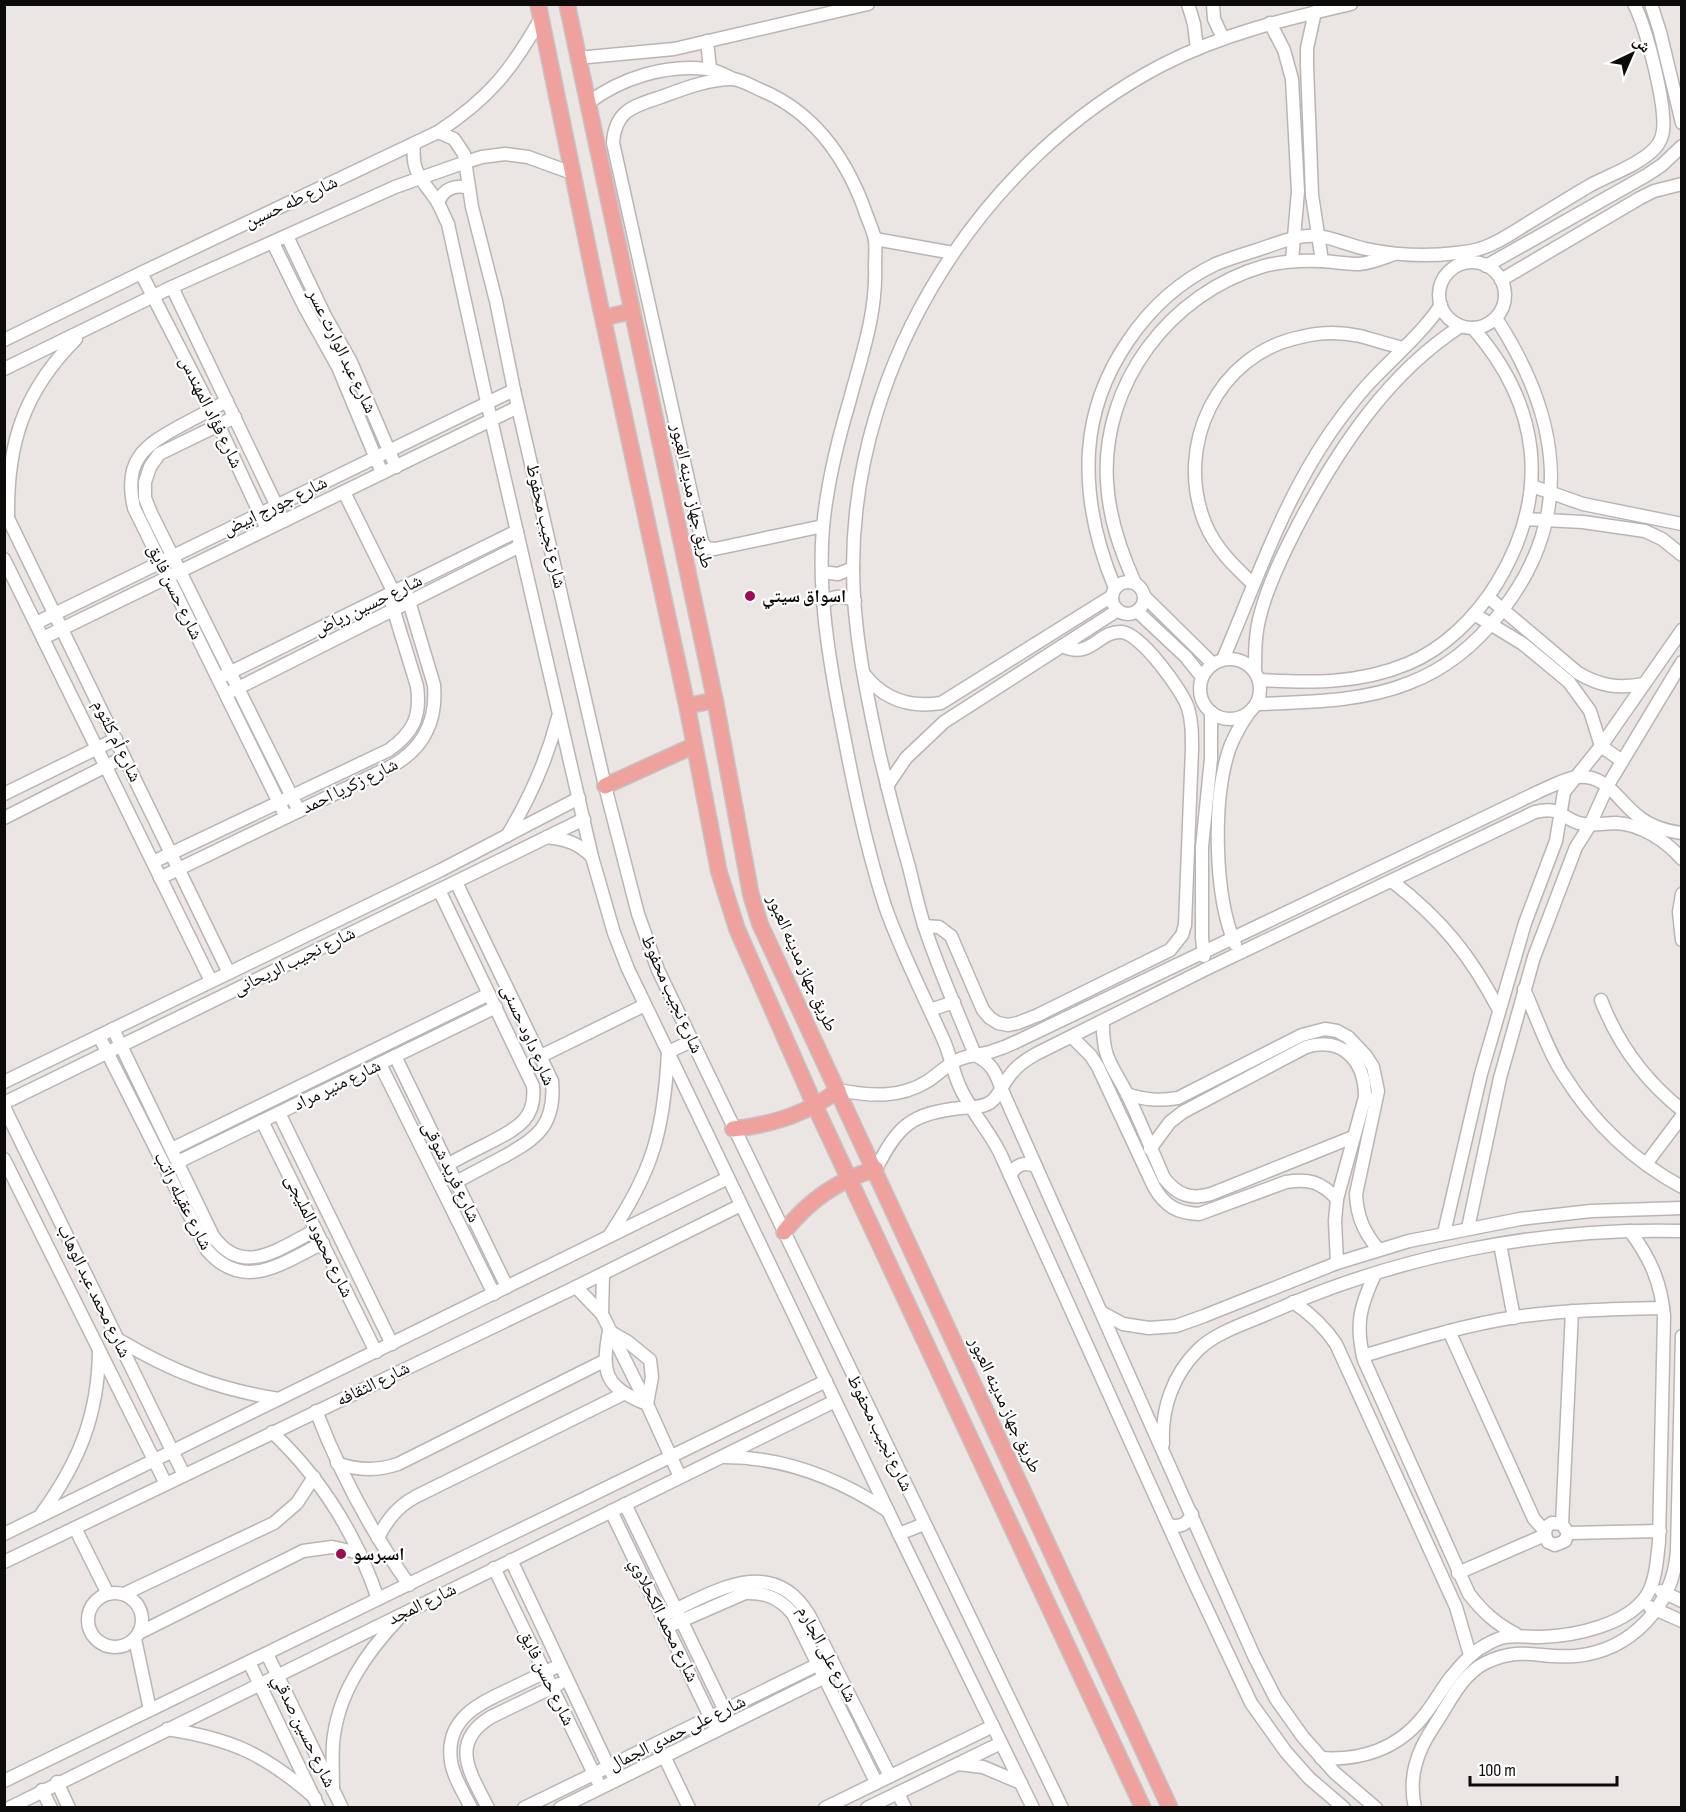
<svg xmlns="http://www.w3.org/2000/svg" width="1686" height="1812" font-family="'Sofia Sans Condensed','Noto Naskh Arabic',sans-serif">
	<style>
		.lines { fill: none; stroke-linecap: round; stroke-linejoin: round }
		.minor-casing { stroke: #bab5b2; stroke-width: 15 }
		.major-casing { stroke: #c5c4c4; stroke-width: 18 }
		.minor { stroke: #fff; stroke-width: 12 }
		.major { stroke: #efa19e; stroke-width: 15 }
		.poi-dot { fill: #9e0a53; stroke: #fff; stroke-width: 2 }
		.labels { text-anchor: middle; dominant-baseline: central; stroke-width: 4.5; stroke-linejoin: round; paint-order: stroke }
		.street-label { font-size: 18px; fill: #0d0b0a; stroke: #fff }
		.poi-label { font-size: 18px; font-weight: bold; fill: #0d0b0a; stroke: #fff; text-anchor: start }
	</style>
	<rect width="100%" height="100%" fill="#ebe5e3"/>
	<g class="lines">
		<g class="minor-casing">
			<g id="minor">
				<polyline points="1188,4 1194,24 1197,49"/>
				<polyline points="1213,4 1214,19 1223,38"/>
				<path d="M1351 4C1286 19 1222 34 1162 65 981 160 853 361 853 568 853 630 866 691 879 752 888 790 898 829 909 867 914 887 918 906 924 925 938 969 958 1012 975 1055 992 1063 996 1073 1002 1090L1254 1656 1276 1699 1303 1737 1335 1773 1376 1808"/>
				<polyline points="1651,4 1660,32 1682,123"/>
				<polyline points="1315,12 1307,48 1307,66 1312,195 1322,261"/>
				<polyline points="1270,23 1284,50 1292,79 1298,191 1292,261"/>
				<polyline points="707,41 710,69"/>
				<polyline points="577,58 674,49 868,4"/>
				<path d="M588 103C621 78 666 64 707 69 716 70 725 75 733 79"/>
				<polyline points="438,132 454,139 464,154 472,207 496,301 514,390 605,786 638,914 658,970 1062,1808"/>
				<path d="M414 144C411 173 422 179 437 201 441 208 444 216 448 224L487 402 592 857 614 933 628 969 668 1052 899 1534 1033 1808"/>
				<path d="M438 203C443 189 455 184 469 188"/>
				<polyline points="287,236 325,316 351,362 396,467"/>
				<polyline points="875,239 953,253"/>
				<polyline points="273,243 304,306 338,367 382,473"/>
				<circle cx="1472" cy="295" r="33"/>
				<polyline points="1486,266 1647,175 1662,165 1682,146"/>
				<polyline points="141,273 211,409 267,529"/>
				<polyline points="1501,280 1640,198 1654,191 1682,184"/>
				<polyline points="172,287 284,521"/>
				<path d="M4 340 141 273 438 132C489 98 511 71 541 18"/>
				<polyline points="4,369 172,287 395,187 466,162 482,157 505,154 528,157 572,173"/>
				<path d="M227 401C212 409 197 417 182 425 143 446 123 461 134 508L286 817"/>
				<polyline points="235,417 159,454 150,467 145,482 145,498 151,513 299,811"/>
				<polyline points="1532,486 1583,504 1682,524"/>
				<polyline points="344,492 394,593"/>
				<polyline points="4,510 229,973"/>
				<path d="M8 516C7 443 24 391 76 339"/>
				<polyline points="1525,519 1583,522 1645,531 1662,539 1682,555"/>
				<path d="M823 526 715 549 707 548 702 542 613 143C615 110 634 106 661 97 683 89 708 79 732 79 741 79 753 87 763 91 814 113 845 157 864 208 867 218 873 229 875 240 876 248 875 258 875 266 877 314 861 357 849 403 837 443 827 485 823 527 818 586 827 647 838 705 851 773 864 841 885 906 901 952 924 996 944 1041 950 1055 953 1071 959 1085 969 1109 988 1129 1000 1153L1194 1582 1251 1703 1286 1752 1309 1778 1344 1808"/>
				<polyline points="4,559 211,981"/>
				<polyline points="822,572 838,574 853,568"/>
				<circle cx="1128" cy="598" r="16"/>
				<path d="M1135 583C1120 550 1109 518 1107 482 1101 384 1170 293 1264 266 1283 261 1303 260 1323 261 1335 262 1347 264 1359 264 1372 263 1383 258 1394 254"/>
				<path d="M1253 584C1234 566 1215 548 1205 523 1174 446 1217 354 1301 337 1320 332 1341 332 1360 336 1375 340 1389 345 1404 348"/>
				<path d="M1115 588C1097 545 1086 499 1089 451 1094 374 1146 297 1216 264 1228 259 1241 255 1254 251 1271 246 1289 237 1307 236 1326 234 1347 245 1366 249 1395 255 1426 257 1456 253 1465 252 1476 251 1485 247 1499 242 1512 233 1525 225 1546 212 1567 199 1589 186 1609 175 1634 167 1651 152 1656 148 1660 142 1662 136 1669 112 1646 27 1634 4"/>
				<polyline points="1145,597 1213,664"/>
				<path d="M1488 597 1578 673C1600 686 1619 689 1644 684"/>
				<path d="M823 603C834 595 843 595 855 601"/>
				<polyline points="1137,611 1186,657 1202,677"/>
				<polyline points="1474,614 1523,644 1569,682 1590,711 1601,746 1622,761"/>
				<polyline points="36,623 514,390"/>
				<polyline points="43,638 518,407"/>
				<circle cx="1230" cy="689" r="30"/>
				<path d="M1223 659C1256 582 1282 503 1330 433 1344 413 1359 393 1376 376 1398 353 1423 332 1441 305"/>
				<path d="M1255 671C1255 652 1255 632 1261 612 1269 582 1284 552 1298 525 1338 449 1388 373 1461 326"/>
				<path d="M864 674C884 700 910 708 941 703L1112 596"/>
				<polyline points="225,675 517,531"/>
				<path d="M1259 680C1310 683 1359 684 1407 664 1444 649 1476 617 1497 583 1551 494 1541 406 1473 328"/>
				<polyline points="232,691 520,546"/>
				<path d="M1257 704C1307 702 1362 702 1409 683 1446 669 1477 643 1501 612 1577 515 1559 415 1496 318"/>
				<polyline points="887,786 906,758 944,722 1118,610"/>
				<polyline points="4,794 116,739"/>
				<polyline points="4,818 124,757"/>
				<path d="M507 836C530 798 547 760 558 717"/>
				<path d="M547 837C565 839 579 843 592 857"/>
				<path d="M153 862 389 750C414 732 421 716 417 686L389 595"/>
				<path d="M160 878 392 766C424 748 437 720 434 685L405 588"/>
				<path d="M1393 882C1441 919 1471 956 1499 1010"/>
				<path d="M439 890 533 1086C537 1120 515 1129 489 1143 475 1150 461 1157 447 1165"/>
				<polyline points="1682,894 1679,912 1682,940"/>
				<path d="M924 926 939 927 951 936 983 1010 990 1018 998 1023 1008 1025 1018 1023 1038 1015 1170 950 1182 935 1185 925 1192 749C1192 734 1192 721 1188 708 1182 690 1141 634 1122 632 1098 630 1092 660 1062 646"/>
				<path d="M1235 944C1214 895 1212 798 1230 747 1235 735 1241 724 1248 714"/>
				<polyline points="1204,956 1202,938 1202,847 1211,759 1211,712"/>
				<path d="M1524 989C1536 1016 1549 1054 1565 1077 1594 1123 1634 1161 1682 1187"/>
				<path d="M1601 1000C1618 1044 1644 1080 1682 1110"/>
				<polyline points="930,1010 954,1002"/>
				<path d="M1103 1021C1102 1060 1113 1065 1128 1096 1141 1123 1152 1151 1164 1178 1177 1195 1191 1200 1211 1194L1353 1137"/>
				<path d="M113 1029 213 1236C243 1279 281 1247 316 1230"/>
				<path d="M99 1036 207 1250C244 1293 282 1263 323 1243"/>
				<path d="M1072 1037 1091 1056 1098 1067 1154 1187C1165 1206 1177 1213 1199 1214L1286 1182C1309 1178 1321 1182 1337 1199"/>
				<polyline points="395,1056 507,1287"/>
				<polyline points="541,1056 645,1005"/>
				<polyline points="380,1064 494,1294"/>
				<polyline points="4,1082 441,870 579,798"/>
				<path d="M838 1090C870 1096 899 1099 928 1081 938 1074 947 1065 958 1060 968 1055 979 1055 990 1052 1000 1049 1010 1045 1020 1040L1538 792C1550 787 1564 779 1577 777 1607 774 1618 801 1638 816 1651 827 1666 831 1682 833"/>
				<path d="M1127 1094C1145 1100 1159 1101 1178 1098L1302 1035 1325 1029 1337 1031 1348 1037 1366 1056 1373 1067 1378 1091 1356 1194C1357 1217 1364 1232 1378 1249"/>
				<polyline points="4,1103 584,819"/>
				<polyline points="4,1107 184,1475"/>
				<polyline points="279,1113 392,1344"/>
				<polyline points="262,1121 376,1352"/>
				<polyline points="172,1149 489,994"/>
				<path d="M1150 1149 1170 1122 1183 1112 1306 1047C1343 1036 1365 1061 1365 1097L1337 1199 1335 1221 1337 1263"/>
				<polyline points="4,1159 166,1484"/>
				<polyline points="178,1162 496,1007"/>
				<polyline points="1646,1164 1682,1116"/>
				<path d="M876 1169C898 1125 912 1113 961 1108 972 1107 984 1108 992 1101 1000 1094 1002 1085 1008 1078 1015 1067 1025 1060 1036 1054L1206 969 1535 812C1563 805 1561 820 1583 824 1594 826 1605 823 1616 823 1641 824 1666 841 1682 859"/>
				<path d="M1010 1176C1015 1165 1024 1161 1035 1166"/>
				<path d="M456 1182C471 1174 486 1166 501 1158 537 1139 556 1125 552 1081L456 882"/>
				<polyline points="1468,1228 1500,1078 1534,957 1576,847 1590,825 1608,785 1682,662"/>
				<polyline points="1444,1233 1481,1074 1525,923 1556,841 1564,792 1601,746 1682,630"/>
				<path d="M609 1236C653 1171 664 1130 668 1052L692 1041"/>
				<polyline points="1500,1244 1514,1318"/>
				<path d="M1375 1274C1360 1306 1355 1325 1364 1360L1469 1594C1483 1612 1496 1624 1516 1634"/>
				<polyline points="576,1287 602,1314 647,1404 680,1477"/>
				<path d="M1293 1302C1311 1314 1324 1326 1336 1344L1456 1607 1470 1655"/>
				<polyline points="1101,1312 1123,1324 1149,1328 1176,1326 1204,1316 1337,1263 1409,1241 1520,1219 1591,1211 1682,1208"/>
				<polyline points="602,1314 603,1274"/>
				<path d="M609 1331 628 1342 650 1360 652 1377 647 1404C605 1387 601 1374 609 1331Z"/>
				<polyline points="1449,1331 1534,1519 1545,1531"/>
				<path d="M119 1340C173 1372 217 1389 279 1399"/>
				<path d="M1363 1356C1413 1341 1464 1325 1516 1317 1565 1310 1614 1309 1663 1308"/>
				<path d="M316 1411C340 1473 370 1530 409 1585"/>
				<path d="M272 1432C322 1479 356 1534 378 1599"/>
				<path d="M1163 1444C1161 1409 1173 1374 1199 1349 1217 1332 1244 1324 1267 1314 1395 1256 1541 1227 1682 1231"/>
				<path d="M725 1457C785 1457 838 1478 888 1511"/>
				<path d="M337 1463C358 1471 377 1471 398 1464L604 1361"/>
				<polyline points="625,1504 728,1717"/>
				<polyline points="611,1511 713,1723"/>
				<path d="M42 1513C79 1462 98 1415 99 1352"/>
				<polyline points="1562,1524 1572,1311"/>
				<path d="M1169 1525C1180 1528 1188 1524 1192 1514"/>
				<polyline points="75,1528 108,1594"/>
				<polyline points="1568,1533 1660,1531"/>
				<polyline points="4,1534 728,1178"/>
				<polyline points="899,1534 924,1524"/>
				<path d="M378 1538C387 1520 397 1507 415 1497L623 1394"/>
				<polyline points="511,1560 612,1774"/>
				<polyline points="4,1562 576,1287 741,1205"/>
				<polyline points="494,1568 597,1780"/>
				<polyline points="1458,1573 1545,1535 1546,1527 1552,1523 1562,1524 1568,1533 1565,1541 1555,1545 1548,1542 1545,1535"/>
				<polyline points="1661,1591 1682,1601"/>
				<circle cx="115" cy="1620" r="27"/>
				<polyline points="124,1594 274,1523 297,1503 314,1477"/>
				<polyline points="1650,1607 1682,1621"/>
				<path d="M662 1616C711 1594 771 1552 809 1615L890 1776"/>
				<path d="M667 1627 745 1593C765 1592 780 1598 793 1614L876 1782"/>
				<polyline points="139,1633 303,1551 332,1547 360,1553"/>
				<polyline points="135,1639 150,1710"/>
				<polyline points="267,1654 342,1808"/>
				<polyline points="249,1662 319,1808"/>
				<path d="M167 1729C232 1739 265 1754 315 1798"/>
				<polyline points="664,1756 689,1808"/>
				<path d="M1321 1758C1360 1761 1397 1749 1422 1718 1433 1705 1441 1690 1451 1677 1461 1665 1471 1653 1484 1646 1507 1632 1516 1637 1541 1637 1574 1636 1628 1625 1647 1595 1656 1580 1657 1559 1659 1542L1664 1316C1661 1282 1650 1258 1630 1231"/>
				<polyline points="958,1764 983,1767 1021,1783"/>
				<polyline points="4,1781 826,1381"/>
				<polyline points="57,1782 69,1808"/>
				<polyline points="42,1790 51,1808"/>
				<path d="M333 1790C333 1775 332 1759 333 1744 337 1694 366 1653 399 1618"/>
				<polyline points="898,1793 905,1808"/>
				<polyline points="9,1808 835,1401"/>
				<path d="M471 1808C464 1793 453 1777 451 1761 445 1719 478 1704 510 1689 527 1681 543 1673 560 1665"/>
				<path d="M488 1808C471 1774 448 1743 491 1717L559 1684"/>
				<polyline points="524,1808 831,1658"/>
				<polyline points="560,1808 831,1674"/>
				<polyline points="825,1808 993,1726"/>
				<polyline points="867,1808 1001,1743"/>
				<path d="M1415 1808C1408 1777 1417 1751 1434 1726 1449 1704 1461 1675 1485 1663 1521 1645 1539 1659 1575 1656 1631 1651 1673 1606 1677 1551L1682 1336"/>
			</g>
		</g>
		<g class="major-casing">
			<g id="major">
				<polyline points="538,4 594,277 687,706 719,872 737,929 815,1106 1143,1808"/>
				<polyline points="567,4 715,700 751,895 760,924 1170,1808"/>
				<polyline points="603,318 632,311"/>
				<polyline points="687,706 715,700"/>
				<polyline points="605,786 693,746"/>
				<path d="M733 1129C772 1125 807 1114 838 1090"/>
				<path d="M784 1232C808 1201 837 1180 876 1169"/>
			</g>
		</g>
		<use href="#minor" class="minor"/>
		<use href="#major" class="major"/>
	</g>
	<g class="poi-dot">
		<circle cx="750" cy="596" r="6"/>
		<circle cx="341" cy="1554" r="6"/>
	</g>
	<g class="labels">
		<g class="street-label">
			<text transform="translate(291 202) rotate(-25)">شارع طه حسين</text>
			<text transform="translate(342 351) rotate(64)">شارع عبد الوارث عسر</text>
			<text transform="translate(211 412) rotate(64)">شارع فؤاد المهندس</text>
			<text transform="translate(692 496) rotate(78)">طريق جهاز مدينه العبور</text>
			<text transform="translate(275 506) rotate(-26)">شارع جورج ابيض</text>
			<text transform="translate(546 526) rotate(77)">شارع نجيب محفوظ</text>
			<text transform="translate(175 592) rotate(64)">شارع حسن فايق</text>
			<text transform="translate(368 605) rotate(-26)">شارع حسين رياض</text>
			<text transform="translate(117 741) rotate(64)">شارع أم كلثوم</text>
			<text transform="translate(350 786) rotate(-26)">شارع زكريا احمد</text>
			<text transform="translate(294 961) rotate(-26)">شارع نجيب الريحانى</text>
			<text transform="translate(802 963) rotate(66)">طريق جهاز مدينه العبور</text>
			<text transform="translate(672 994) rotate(66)">شارع نجيب محفوظ</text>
			<text transform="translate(528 1035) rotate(66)">شارع داود حسنى</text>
			<text transform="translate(337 1085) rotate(-26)">شارع منير مراد</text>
			<text transform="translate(451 1172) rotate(64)">شارع فريد شوقى</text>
			<text transform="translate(183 1201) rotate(63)">شارع عقيله راتب</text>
			<text transform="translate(319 1236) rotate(64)">شارع محمود المليجى</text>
			<text transform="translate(94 1291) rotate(64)">شارع محمد عبد الوهاب</text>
			<text transform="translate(373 1384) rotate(-26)">شارع الثقافه</text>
			<text transform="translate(1005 1405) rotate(65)">طريق جهاز مدينه العبور</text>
			<text transform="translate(880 1433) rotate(64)">شارع نجيب محفوظ</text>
			<text transform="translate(422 1604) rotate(-26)">شارع المجد</text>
			<text transform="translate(664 1620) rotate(64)">شارع محمد الكحلاوي</text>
			<text transform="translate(827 1654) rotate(62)">شارع على الجارم</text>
			<text transform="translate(547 1678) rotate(64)">شارع حسن فايق</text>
			<text transform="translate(304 1731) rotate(64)">شارع حسين صدقي</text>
			<text transform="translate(677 1733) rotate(-26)">شارع على حمدى الجمال</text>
		</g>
		<g class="poi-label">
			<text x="762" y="596">اسواق سيتي</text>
			<text x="353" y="1554">اسبرسو</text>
		</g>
	</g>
	<rect width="1686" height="1812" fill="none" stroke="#0d0b0a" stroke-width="12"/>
	<g transform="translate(1632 54) rotate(44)" stroke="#ffffff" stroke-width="4.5" paint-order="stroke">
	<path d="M0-4.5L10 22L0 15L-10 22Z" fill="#0d0b0a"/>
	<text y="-9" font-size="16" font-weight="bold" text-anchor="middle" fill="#0d0b0a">ش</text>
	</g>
	<path d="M1470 1776v9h147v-9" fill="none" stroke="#0d0b0a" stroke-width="3"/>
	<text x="1479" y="1776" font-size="18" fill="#0d0b0a" stroke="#ffffff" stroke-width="4.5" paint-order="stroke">100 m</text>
</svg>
